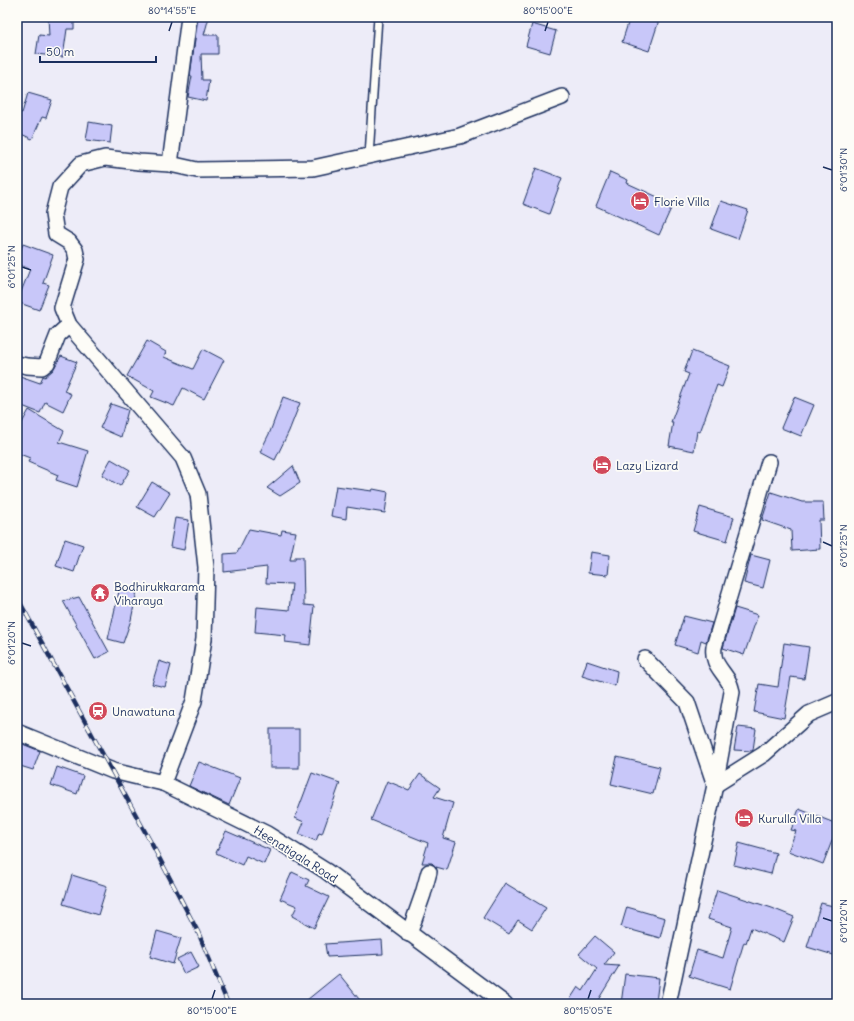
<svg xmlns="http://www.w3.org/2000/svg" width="854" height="1021" font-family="Delius,sans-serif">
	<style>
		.building { fill: #c8c7f9; stroke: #1b2f5e }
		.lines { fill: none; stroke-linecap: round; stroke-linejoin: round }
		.lane-casing { stroke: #1b2f5e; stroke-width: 10 }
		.street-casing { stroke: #1b2f5e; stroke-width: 18 }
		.lane { stroke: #fdfcf7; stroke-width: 7 }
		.street { stroke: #fdfcf7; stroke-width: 15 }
		.rail-casing { stroke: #1b2f5e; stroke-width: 4.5 }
		.rail { stroke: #fdfcf7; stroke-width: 3; stroke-dasharray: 9; stroke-linecap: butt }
		.ticks { fill: none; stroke: #1b2f5e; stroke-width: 1.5 }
		.labels { text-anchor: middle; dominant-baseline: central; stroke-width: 3.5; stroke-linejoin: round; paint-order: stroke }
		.poi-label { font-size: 12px; fill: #1b2f5e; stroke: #fdfcf7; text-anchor: start }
		.street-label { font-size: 12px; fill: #1b2f5e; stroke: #fdfcf7 }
		.neatline { fill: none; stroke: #1b2f5e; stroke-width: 1.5 }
		.ticks-label { font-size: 10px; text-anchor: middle; fill: #1b2f5e }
	</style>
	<rect width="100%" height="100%" fill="#edecf8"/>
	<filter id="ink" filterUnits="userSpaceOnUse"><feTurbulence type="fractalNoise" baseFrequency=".025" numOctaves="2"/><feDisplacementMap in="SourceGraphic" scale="8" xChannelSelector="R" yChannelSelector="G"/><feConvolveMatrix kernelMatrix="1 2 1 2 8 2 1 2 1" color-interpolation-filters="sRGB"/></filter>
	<g filter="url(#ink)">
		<g class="building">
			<polygon points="48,17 74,17 74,29 67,29 63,57 36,54 39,35 49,36"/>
			<polygon points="198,17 209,17 204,35 218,35 218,54 201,54 202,80 209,80 206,101 188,97 192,76 190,76"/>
			<polygon points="630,17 660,17 649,51 622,42"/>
			<polygon points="532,24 556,31 550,53 526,46"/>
			<polygon points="28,93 52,100 46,118 42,117 32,139 17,132 17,111 22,113"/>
			<polygon points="89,122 112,126 110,143 86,140"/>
			<polygon points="536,168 562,178 549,214 523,204"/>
			<polygon points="610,172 628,180 627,183 673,204 659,235 596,206"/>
			<polygon points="721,201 748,210 738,239 711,229"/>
			<polygon points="23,244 53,255 43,283 49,285 39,310 17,302 30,269 17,264 17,259"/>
			<polygon points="147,341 166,352 164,357 193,369 203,349 224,360 204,399 183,388 174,406 151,397 154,391 127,376"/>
			<polygon points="692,351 730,366 722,387 717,385 700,432 697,431 694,451 669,446 673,422 671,422 689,374 684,372"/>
			<polygon points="61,356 77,362 64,391 71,394 63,411 45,402 40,413 17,404 17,384 20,376 40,383 43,376 45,377 53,370"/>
			<polygon points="283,397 300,403 289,431 275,460 260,452 270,432"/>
			<polygon points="794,397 814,405 801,436 781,428"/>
			<polygon points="111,404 128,410 121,437 100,428"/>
			<polygon points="29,410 64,431 59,442 88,451 77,487 56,480 58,475 28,462 30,458 17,453 17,432"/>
			<polygon points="111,459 130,470 120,486 102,475"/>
			<polygon points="293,466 300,483 280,496 267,488"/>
			<polygon points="152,482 170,493 155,517 137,507"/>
			<polygon points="336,486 372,491 373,489 388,492 385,513 347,507 346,519 331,516"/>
			<polygon points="771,492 802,502 823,502 824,520 819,520 820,549 792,551 791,530 762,520"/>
			<polygon points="700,507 734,517 727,541 693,531"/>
			<polygon points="175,518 189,520 184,550 170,547"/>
			<polygon points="249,529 281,535 282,530 296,532 290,560 295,560 295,557 303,557 304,605 314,606 310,645 285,642 286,635 255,632 257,607 289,610 292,584 266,583 267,567 224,572 224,554 237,553"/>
			<polygon points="65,539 83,545 74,572 56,566"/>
			<polygon points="591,552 610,555 608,575 588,573"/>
			<polygon points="751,555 770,560 763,588 744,583"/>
			<polygon points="120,587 137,591 131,620 123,643 108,639"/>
			<polygon points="79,597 109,652 95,659 63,601"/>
			<polygon points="735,608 758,615 744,655 723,648"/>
			<polygon points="684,616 712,623 706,642 701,640 698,652 675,645"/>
			<polygon points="784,643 809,647 804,679 791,677 784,718 754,712 759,684 778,687"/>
			<polygon points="159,661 171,665 165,687 152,684"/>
			<polygon points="587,661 617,671 615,686 582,676"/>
			<polygon points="738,727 756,729 753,750 752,751 734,750"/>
			<rect x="270" y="729" width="29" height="39"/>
			<polygon points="20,743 40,751 33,770 17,765 17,750"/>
			<polygon points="617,757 660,767 653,794 611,784"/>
			<polygon points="199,762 240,778 229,805 189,786"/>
			<polygon points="57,767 83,776 77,794 51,785"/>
			<polygon points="312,773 340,783 322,834 319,833 316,841 299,834 304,822 295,818"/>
			<polygon points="420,774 440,788 434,797 453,803 443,838 456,842 447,870 436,867 432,863 422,863 428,843 371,820 387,781 409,790"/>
			<polygon points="799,809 837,824 837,828 823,864 788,851 796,831 791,830"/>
			<polygon points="226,831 270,850 264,864 246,856 242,865 216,853"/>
			<polygon points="739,843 776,853 771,874 734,865"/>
			<polygon points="292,872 309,880 306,886 329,897 314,928 292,916 297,906 280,899"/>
			<polygon points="72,875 107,886 98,915 63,904"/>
			<polygon points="505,883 546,908 532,929 518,920 509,934 483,918"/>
			<polygon points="717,890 772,908 794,917 784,942 751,928 746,943 744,942 730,989 689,976 697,950 723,958 732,927 708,919"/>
			<polygon points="821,903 837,907 837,956 807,947"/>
			<polygon points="627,907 665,918 660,938 621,927"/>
			<polygon points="157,931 181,938 173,964 150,957"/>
			<polygon points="595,936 614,952 604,965 619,966 598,1000 604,1004 567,1004 578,987 583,991 597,969 579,954"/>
			<polygon points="382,940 383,954 327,957 325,944"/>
			<polygon points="191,952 199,967 184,974 177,959"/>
			<polygon points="339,974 363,1004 302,1004"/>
			<polygon points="625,974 659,978 656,1002 646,1001 646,1004 621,1004"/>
		</g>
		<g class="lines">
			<g class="lane-casing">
				<polyline id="lane" points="369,156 378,17"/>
			</g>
			<g class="street-casing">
				<g id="street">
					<polyline points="170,164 189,17"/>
					<polyline points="17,364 27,366 42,367 47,363 58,335 69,325"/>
					<polyline points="645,659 687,702 715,785 764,754 809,714 837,702"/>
					<polyline points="17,732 113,771 163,783 267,834 326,871 505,1004"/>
					<polyline points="163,783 194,701 204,639 206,567 198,494 183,458 69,325 62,308 77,259 75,250 69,242 56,234 53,214 60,187 81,164 105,158 139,162 170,164 197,170 313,168 460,136 562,97"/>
					<polyline points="409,934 423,894 429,872"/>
					<path d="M668 1004 715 785 732 692C731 688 730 683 727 679 720 668 712 662 714 647L769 462"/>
				</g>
			</g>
			<use href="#lane" class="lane"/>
			<use href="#street" class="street"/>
			<g class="rail-casing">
				<polyline id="rail" points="17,597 155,850 198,932 228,1004"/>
			</g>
			<use href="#rail" class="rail"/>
		</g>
	</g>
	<path class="ticks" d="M169 31 172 22M545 31 548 22M823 167 832 170M22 267 31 270M823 542 832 546M22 643 31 646M823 918 832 921M212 999 215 990M588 999 591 990"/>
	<defs>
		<g id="hotel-disc" transform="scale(1)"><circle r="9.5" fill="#d1495b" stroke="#fdfcf7"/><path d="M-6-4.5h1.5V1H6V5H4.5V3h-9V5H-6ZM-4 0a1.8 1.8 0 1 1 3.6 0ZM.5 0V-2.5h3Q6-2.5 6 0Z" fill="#fff"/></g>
		<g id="temple-disc" transform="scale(1)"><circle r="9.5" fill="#d1495b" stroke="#fdfcf7"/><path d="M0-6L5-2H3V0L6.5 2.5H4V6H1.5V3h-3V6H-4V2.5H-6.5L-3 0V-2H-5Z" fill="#fff"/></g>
		<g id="station-disc" transform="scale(1)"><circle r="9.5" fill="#d1495b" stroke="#fdfcf7"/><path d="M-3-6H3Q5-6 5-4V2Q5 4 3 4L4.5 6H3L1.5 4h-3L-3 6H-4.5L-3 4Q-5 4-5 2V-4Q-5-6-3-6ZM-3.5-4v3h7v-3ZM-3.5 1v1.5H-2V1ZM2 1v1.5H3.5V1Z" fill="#fff"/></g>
	</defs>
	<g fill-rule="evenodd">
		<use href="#hotel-disc" x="640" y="201"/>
		<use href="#hotel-disc" x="602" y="465"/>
		<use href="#temple-disc" x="100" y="593"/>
		<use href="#station-disc" x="98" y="711"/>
		<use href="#hotel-disc" x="744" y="818"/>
	</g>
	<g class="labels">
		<g class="poi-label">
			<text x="654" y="201">Florie Villa</text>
			<text x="616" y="465">Lazy Lizard</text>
			<text x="114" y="586">Bodhirukkarama<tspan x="114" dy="14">Viharaya</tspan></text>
			<text x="112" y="711">Unawatuna</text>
			<text x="758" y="818">Kurulla Villa</text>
		</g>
		<g class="street-label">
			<text transform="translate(296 854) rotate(32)">Heenatigala Road</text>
		</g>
	</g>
	<rect width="854" height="1021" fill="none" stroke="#fdfcf7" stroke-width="44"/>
	<path d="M40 56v6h116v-6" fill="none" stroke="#1b2f5e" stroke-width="2"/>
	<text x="46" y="56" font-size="12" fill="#1b2f5e" stroke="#fdfcf7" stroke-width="3" paint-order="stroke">50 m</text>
	<rect x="22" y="22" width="810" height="977" class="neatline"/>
	<g class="ticks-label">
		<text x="172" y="14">80°14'55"E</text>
		<text x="548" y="14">80°15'00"E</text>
		<text transform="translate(843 170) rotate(-90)" y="4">6°01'30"N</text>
		<text transform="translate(11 267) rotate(-90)" y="4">6°01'25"N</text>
		<text transform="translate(843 546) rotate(-90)" y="4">6°01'25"N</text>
		<text transform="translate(11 643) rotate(-90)" y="4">6°01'20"N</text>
		<text transform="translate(843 921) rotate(-90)" y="4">6°01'20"N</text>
		<text x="212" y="1014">80°15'00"E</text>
		<text x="588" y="1014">80°15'05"E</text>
	</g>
</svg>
